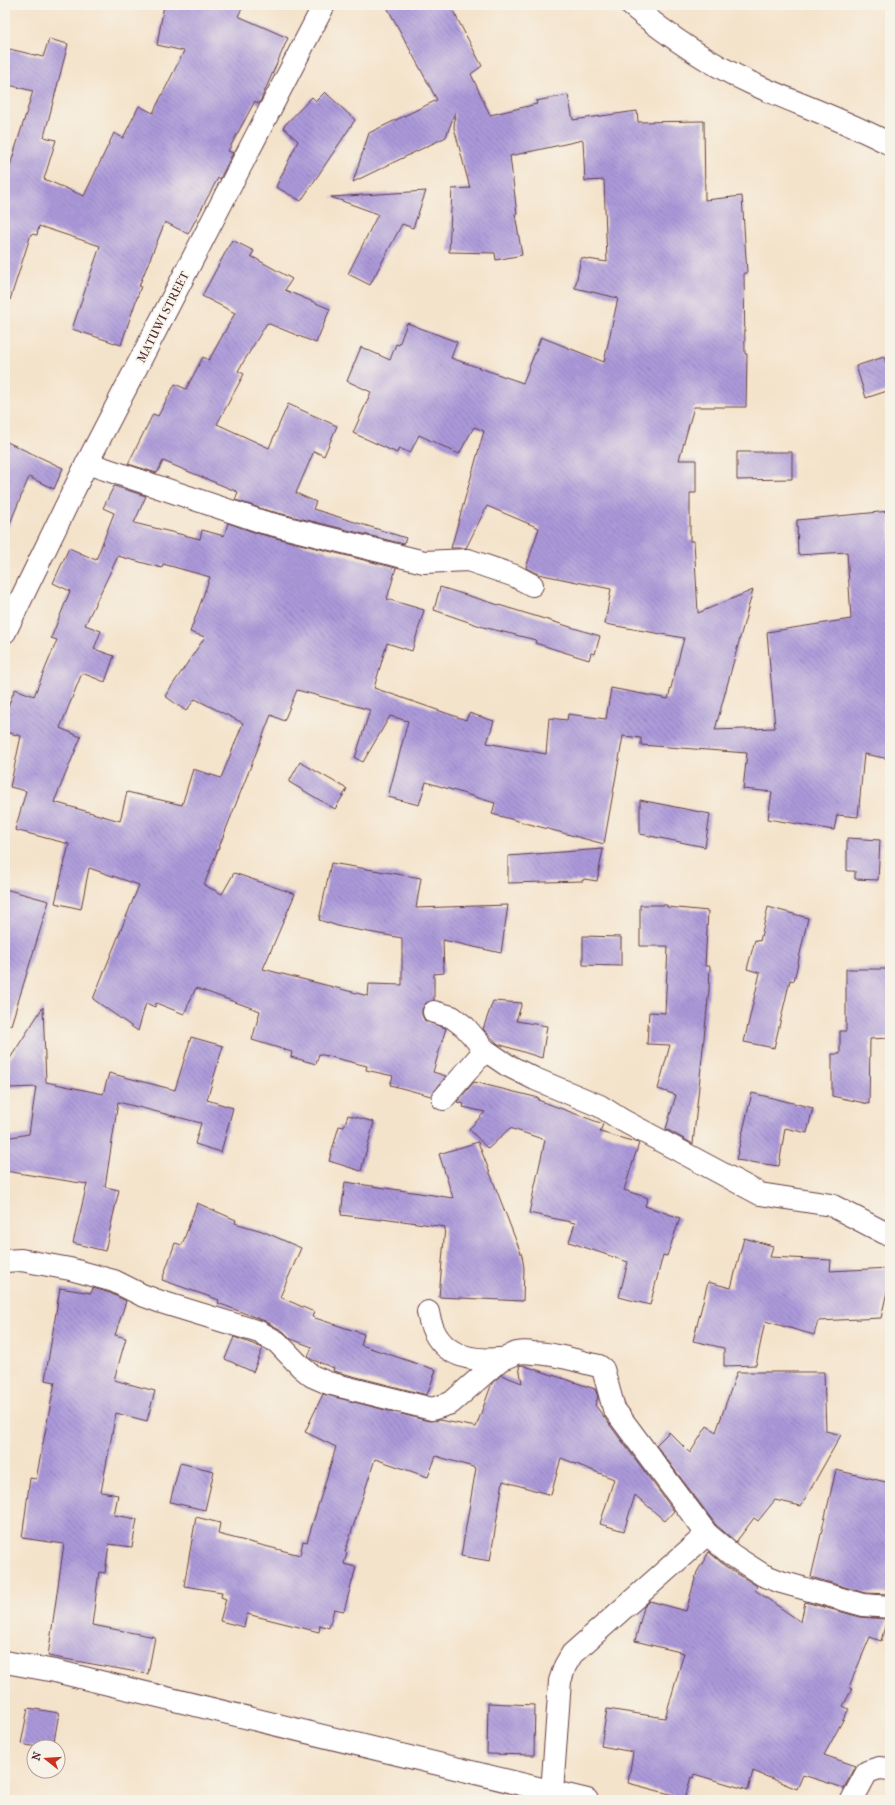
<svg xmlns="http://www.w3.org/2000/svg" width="895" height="1805" font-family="'IM FELL French Canon',serif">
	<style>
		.building { fill: url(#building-back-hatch); fill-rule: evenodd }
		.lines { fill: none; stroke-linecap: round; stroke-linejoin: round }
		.minor-casing { stroke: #643c43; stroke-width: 24 }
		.minor { stroke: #fff; stroke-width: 22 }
		.labels { text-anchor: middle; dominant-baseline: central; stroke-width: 3.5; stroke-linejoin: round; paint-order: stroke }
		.street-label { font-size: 12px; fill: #4a1f2b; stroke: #f7f3e8 }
	</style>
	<defs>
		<pattern id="building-back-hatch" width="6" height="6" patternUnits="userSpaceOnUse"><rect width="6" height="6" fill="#ab99da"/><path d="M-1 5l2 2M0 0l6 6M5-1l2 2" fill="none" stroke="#8d7cb1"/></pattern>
	</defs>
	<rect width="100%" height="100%" fill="#f7f3e8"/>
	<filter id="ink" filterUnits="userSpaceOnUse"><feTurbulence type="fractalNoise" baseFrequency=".025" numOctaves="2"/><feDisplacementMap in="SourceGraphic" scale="8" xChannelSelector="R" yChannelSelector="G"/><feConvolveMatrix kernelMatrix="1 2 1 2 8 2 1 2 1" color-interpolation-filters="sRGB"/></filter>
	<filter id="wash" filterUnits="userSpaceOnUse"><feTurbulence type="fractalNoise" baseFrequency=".012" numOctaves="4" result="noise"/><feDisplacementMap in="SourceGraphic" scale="16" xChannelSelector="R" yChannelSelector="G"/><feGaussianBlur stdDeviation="0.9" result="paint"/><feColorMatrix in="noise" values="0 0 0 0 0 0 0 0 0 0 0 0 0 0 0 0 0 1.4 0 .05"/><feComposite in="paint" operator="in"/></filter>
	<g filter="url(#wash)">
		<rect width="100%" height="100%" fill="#f4e3cb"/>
		<g id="blocks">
			<g class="building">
				<polygon points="164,5 244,5 238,16 288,38 259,104 255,101 228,151 233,153 220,179 218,178 188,234 165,222 139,286 141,286 121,345 72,329 100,246 39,226 37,235 31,234 10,300 5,299 5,182 33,91 5,84 5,48 43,57 49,39 68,44 44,137 56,140 44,179 84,196 114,133 123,138 139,106 153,113 184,51 157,45"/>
				<path d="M386 5H450L482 66 471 74 490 115 537 104 536 101 568 95 573 120 637 111 638 122 704 121 705 200 742 196 747 273H744L745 354H747L746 407H694L679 460H696V493H690V541H694L698 613 753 590 715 730 775 728 767 632 851 619 847 552 798 555 797 520 890 511V759L864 754 858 817 837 815 834 830 768 819 772 792 743 789 747 753 641 745V738L623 736 604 844 492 814 495 803 426 782 419 805 388 797 408 721 390 716 363 762 355 758 370 710 297 690 284 721 271 715 204 885 222 894 234 873 295 894 263 969 368 996 369 984 402 985V938L341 927 319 920 331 863 421 878 416 908 508 905 501 953 443 940 444 973 434 974V1000L426 1003 422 1009V1015L425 1021 446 1028 433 1072 446 1076 431 1096 390 1085 393 1076 366 1070 367 1066 319 1054 316 1064 291 1057 292 1052 252 1040 260 1011 196 988 184 1014 156 1003 155 1007 146 1003 138 1031 93 999 139 885 89 868 81 909 55 903 69 844 15 830 26 791 10 787 21 736 5 732V714L15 689 34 696 57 640 51 638 70 591 53 583 69 548 96 560 114 513 103 508 114 486 146 496 134 523 200 539 202 530 224 536 228 523 260 534 396 568 387 599 424 610 412 651 387 643 374 688 466 720 469 713 494 721 487 743 546 754 549 718 567 720 568 714 606 719 611 688 668 699 684 638 605 624 611 589 538 574 526 568 539 528 487 506 466 548H451L484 431 474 427 459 454 419 435 410 453 399 448 397 453 353 433 371 392 347 381 361 347 390 360 396 344 399 345 407 323 457 342 451 358 523 383 541 337 604 362 618 298 575 288 581 258 607 262 604 180 585 181 583 140 510 156 517 214H515L522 255 496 260 495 253 449 252 452 189 470 188 454 128 455 112 446 137 353 182 369 133 437 100ZM118 556 162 568 163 564 210 577 190 632 205 637 165 696 186 711 195 699 243 723 221 778 193 769 182 805 127 792 120 821 54 802 81 737 60 728 82 673 105 682 114 656 94 649 101 631 85 625Z"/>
				<polygon points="325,92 355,120 301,201 276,187 298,141 283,127 312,97 316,101"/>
				<polygon points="426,191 413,228 402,224 370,285 348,274 378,214 331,197"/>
				<polygon points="232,240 254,251 251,256 292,279 285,290 330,309 316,343 267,323 238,371 244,374 217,424 269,448 288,404 337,426 324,456 314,451 296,493 316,502 313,509 406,538 404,544 266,510 235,500 238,492 163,461 157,473 128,464 153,414 158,416 175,384 186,389 203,357 209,360 235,313 202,296"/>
				<polygon points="884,357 890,375 890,390 866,398 856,366"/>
				<polygon points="5,441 63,468 54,489 29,477 6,533"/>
				<polygon points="737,452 792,452 792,479 737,480"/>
				<polygon points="440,587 600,636 595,654 591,653 589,660 535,643 536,640 483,627 434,610"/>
				<polygon points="300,762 347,789 335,809 289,782"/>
				<polygon points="640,800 710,814 705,847 640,834"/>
				<polygon points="847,838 880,840 878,880 855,879 855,871 847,871"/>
				<polygon points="603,849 597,881 584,879 583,881 508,883 508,856"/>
				<polygon points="5,889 49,901 11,1025 5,1025"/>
				<polygon points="640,905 667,905 667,907 708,911 705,966 710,966 709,990 693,1144 666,1129 676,1095 658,1089 670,1045 647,1044 649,1012 665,1013 668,946 640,946"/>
				<polygon points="768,907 808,918 794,981 790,980 774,1048 744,1042 760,973 747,969 755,940 760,941"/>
				<polygon points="583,936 621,937 621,966 583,965"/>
				<polygon points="846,969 890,969 890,1038 870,1039 869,1104 832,1096 832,1054 840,1054 840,1031 846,1031"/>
				<polygon points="493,1001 522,1003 516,1021 547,1026 542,1058 498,1044 483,1029"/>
				<polygon points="43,1007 46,1082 103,1094 109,1073 175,1090 191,1037 223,1046 207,1100 233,1108 221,1152 195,1144 201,1123 118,1102 105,1187 119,1190 105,1251 73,1243 87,1184 5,1171 5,1138 29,1134 36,1087 10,1088 9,1060"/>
				<polygon points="474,1082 539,1098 538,1100 603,1124 600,1132 639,1143 624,1190 648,1198 645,1206 680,1218 667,1256 663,1255 650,1305 619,1297 628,1262 569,1242 575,1223 529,1213 545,1140 510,1128 488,1149 469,1129 485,1112 463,1107 464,1104 457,1102"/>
				<polygon points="752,1093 813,1108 807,1133 785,1128 779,1166 736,1160"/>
				<polygon points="348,1115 374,1122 361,1171 329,1161 339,1126 344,1127"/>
				<polygon points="478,1142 522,1256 524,1268 523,1301 439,1297 445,1227 382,1218 382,1220 341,1215 345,1182 453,1198 439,1154"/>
				<polygon points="197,1203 236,1220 235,1223 262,1231 301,1248 280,1297 314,1312 312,1317 364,1334 361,1345 436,1370 427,1395 333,1371 334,1368 313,1360 308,1357 312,1347 291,1339 283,1331 265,1321 218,1303 219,1300 162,1280 175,1243 182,1245"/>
				<polygon points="744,1238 773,1246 770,1257 831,1260 830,1271 890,1268 890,1278 881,1318 818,1321 814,1335 765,1321 756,1365 724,1366 724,1348 693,1341 708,1282 731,1288"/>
				<polygon points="60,1288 91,1293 93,1288 110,1293 126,1301 115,1335 126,1338 114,1380 155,1391 147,1421 116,1413 101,1492 118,1495 114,1515 137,1519 132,1547 109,1544 105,1573 99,1572 92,1625 155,1637 148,1674 48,1656 64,1544 22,1538 30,1478 36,1479 55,1382 45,1380"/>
				<polygon points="234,1337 263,1348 253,1372 225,1359"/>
				<polygon points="522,1365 595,1389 598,1397 595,1405 674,1511 665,1521 635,1495 624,1531 600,1524 614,1479 561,1458 551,1495 503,1481 490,1561 461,1556 476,1468 436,1456 428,1477 375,1459 345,1552 347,1553 344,1564 356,1567 344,1611 334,1609 329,1628 320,1625 319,1632 247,1614 244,1627 220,1621 226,1599 221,1597 222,1592 184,1586 196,1517 220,1523 218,1534 300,1555 303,1541 307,1542 336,1447 305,1432 323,1394 429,1421 439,1420 476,1427 492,1383 501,1375 522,1383 519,1366"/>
				<polygon points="737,1372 824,1372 826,1431 841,1435 801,1506 775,1500 758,1521 754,1518 736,1542 716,1525 656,1445 669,1432 690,1453 707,1426 716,1432"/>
				<polygon points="180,1463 214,1471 205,1510 170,1502"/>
				<polygon points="836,1470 890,1483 890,1594 865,1593 811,1577"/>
				<polygon points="709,1552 725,1566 757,1586 755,1590 801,1622 805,1602 860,1617 887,1619 881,1641 870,1637 849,1687 852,1689 843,1706 849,1709 824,1755 856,1766 844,1788 803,1775 797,1789 753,1771 748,1790 694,1774 693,1778 691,1777 685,1798 628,1783 633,1752 601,1746 607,1709 665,1718 684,1653 635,1641 644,1607 650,1601 686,1611 697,1572"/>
				<polygon points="488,1703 535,1705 534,1755 487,1754"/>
				<polygon points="28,1708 59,1713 53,1747 37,1747 21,1744"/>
			</g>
		</g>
	</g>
	<g filter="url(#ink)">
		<use href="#blocks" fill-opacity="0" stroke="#643c43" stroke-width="1"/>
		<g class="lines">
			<g class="minor-casing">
				<g id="minor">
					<path d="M631 5C667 35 708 63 751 83 797 104 845 120 890 144"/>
					<polyline points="87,463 263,522 424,562 468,560 515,576 532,585"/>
					<polyline points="5,632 87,463 324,5"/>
					<polyline points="434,1012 452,1017 465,1027 485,1050 507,1065 535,1079 600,1106 622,1120 760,1194 831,1205 885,1233"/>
					<polyline points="443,1099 485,1050"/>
					<polyline points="5,1261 21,1260 70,1269 114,1281 142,1295 161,1302 259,1332 277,1342 301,1367 312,1376 328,1383 432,1409 451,1403 501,1359"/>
					<path d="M428 1312C435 1352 463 1362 500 1359 507 1359 511 1355 517 1353 522 1352 528 1352 533 1353 554 1353 577 1361 599 1366L603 1369 614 1409 707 1534 732 1555 763 1575 781 1582 863 1605 890 1607"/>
					<polyline points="5,1662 55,1671 587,1800"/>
					<polyline points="552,1792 560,1681 565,1666 572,1654 707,1534"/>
					<polyline points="852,1800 867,1772 879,1768 890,1769"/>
				</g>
			</g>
			<use href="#minor" class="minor"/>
		</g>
	</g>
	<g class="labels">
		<g class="street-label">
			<text transform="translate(163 317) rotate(-63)">MATUWI STREET</text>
		</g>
	</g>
	<rect width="895" height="1805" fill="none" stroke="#f7f3e8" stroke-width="20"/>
	<g transform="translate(46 1759) rotate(287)"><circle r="19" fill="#f7f3e8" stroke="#b29e9c"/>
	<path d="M0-3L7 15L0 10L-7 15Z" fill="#c8321e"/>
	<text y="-6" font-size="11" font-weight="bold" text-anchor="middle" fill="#4a1f2b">N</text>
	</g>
</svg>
